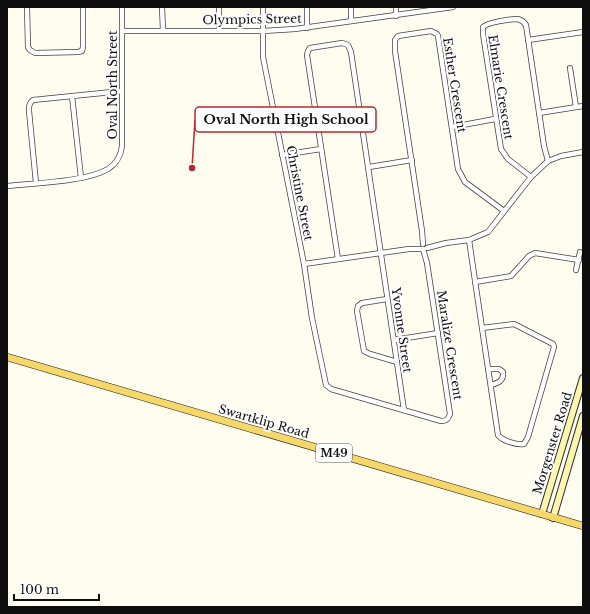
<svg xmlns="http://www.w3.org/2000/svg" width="590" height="614" font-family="'Libre Baskerville',serif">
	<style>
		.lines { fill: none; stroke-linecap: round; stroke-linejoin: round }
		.minor-casing { stroke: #414141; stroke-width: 6 }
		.secondary-casing { stroke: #303030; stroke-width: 8 }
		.primary-casing { stroke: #1f1f1f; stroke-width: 8 }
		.minor { stroke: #fff; stroke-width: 4.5 }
		.secondary { stroke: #fdf6ad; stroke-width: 6 }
		.primary { stroke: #f5d76a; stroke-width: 7 }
		.labels { text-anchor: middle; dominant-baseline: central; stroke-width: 4; stroke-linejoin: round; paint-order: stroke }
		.shield { fill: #fff; stroke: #565656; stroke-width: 1 }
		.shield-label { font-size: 11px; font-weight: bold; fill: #0e0e0e }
		.street-label { font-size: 12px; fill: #0e0e0e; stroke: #fff }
		.leader { fill: none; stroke: #bb292c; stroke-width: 1.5 }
		.callout-dot { fill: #bb292c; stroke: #fff; stroke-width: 1.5 }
		.callout { fill: #fff; stroke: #bb292c; stroke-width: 1.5 }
		.callout-label { font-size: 13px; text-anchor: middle; font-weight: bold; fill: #0e0e0e }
	</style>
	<rect width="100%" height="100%" fill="#fffcf0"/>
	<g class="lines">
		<g class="minor-casing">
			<g id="minor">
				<polyline points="27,7 28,47 30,50 35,53 78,52 82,51 83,47 83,7"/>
				<polyline points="162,7 163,30"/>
				<polyline points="219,7 219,30"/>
				<path d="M263 7V57L304 264 312 318 326 385 331 389 441 421C447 421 448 419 450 414L427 263 423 249"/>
				<polyline points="351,7 351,21"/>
				<polyline points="396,7 396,16"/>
				<polyline points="307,28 307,7"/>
				<polyline points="122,31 263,31 295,29 453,7"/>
				<polyline points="528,40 583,32"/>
				<polyline points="570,68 576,107"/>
				<polyline points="72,96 81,178"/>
				<polyline points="539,113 583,106"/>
				<polyline points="452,127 495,119"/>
				<polyline points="282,155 321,149"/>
				<polyline points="369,167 412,160"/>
				<path d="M531 177 508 159 501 149 483 34V27C488 22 511 19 518 19 522 20 524 22 526 25L544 146 548 161"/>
				<path d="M36 183 29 111C29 106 29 103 33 100L122 91"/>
				<path d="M7 186C34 183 86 182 108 169 116 164 121 155 122 146V7"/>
				<path d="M469 240 482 328 514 324 553 344 554 347 528 437 524 444C516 445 503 441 498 435L482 328"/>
				<polyline points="423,244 422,231 395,51 395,40 398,36 431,31 437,34 438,36 458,169 465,182 504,211"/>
				<polyline points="427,248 446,243 469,240 488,232 531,177 548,161 561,156 583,152"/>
				<polyline points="338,259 307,55 308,51 310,48 342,43 348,45 351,52 404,410"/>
				<polyline points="304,264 409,249 423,249"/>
				<polyline points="576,270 580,252"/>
				<polyline points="475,282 511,276 529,256 535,253 579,260"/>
				<polyline points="387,299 362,303 358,306 357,311 364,351 370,354 397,362"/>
				<polyline points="394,340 438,333"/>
				<path d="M488 369H499L503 372C504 381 498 383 491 385"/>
			</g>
		</g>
		<g class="secondary-casing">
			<g id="secondary">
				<polyline points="542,514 583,378"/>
				<polyline points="553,518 583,416"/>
			</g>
		</g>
		<g class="primary-casing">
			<polyline id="primary" points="7,357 583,526"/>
		</g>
		<use href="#minor" class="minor"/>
		<use href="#secondary" class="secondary"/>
		<use href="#primary" class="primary"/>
	</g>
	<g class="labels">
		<rect class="shield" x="316" y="444" width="36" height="18" rx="3"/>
		<g class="shield-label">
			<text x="334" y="453">M49</text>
		</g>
		<g class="street-label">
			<text transform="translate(252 19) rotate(-1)">Olympics Street</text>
			<text transform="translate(112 85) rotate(-90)">Oval North Street</text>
			<text transform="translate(455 85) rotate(81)">Esther Crescent</text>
			<text transform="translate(501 87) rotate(81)">Elmarie Crescent</text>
			<text transform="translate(300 193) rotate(79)">Christine Street</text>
			<text transform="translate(402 330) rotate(82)">Yvonne Street</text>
			<text transform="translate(450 345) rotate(81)">Maralize Crescent</text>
			<text transform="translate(264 421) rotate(16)">Swartklip Road</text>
			<text transform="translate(552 443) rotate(-73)">Morgenster Road</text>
		</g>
	</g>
	<path class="leader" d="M192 168L195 120"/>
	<circle class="callout-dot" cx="192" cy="168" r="4"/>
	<rect class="callout" x="195" y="107" width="181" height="25" rx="4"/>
	<g class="callout-label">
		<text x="286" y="124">Oval North High School</text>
	</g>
	<rect width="590" height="614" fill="none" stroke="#0e0e0e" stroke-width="16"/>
	<path d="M14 594v6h85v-6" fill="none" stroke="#0e0e0e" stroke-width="2"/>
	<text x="20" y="594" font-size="12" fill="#0e0e0e" stroke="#ffffff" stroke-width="3" paint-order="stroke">100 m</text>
</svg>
